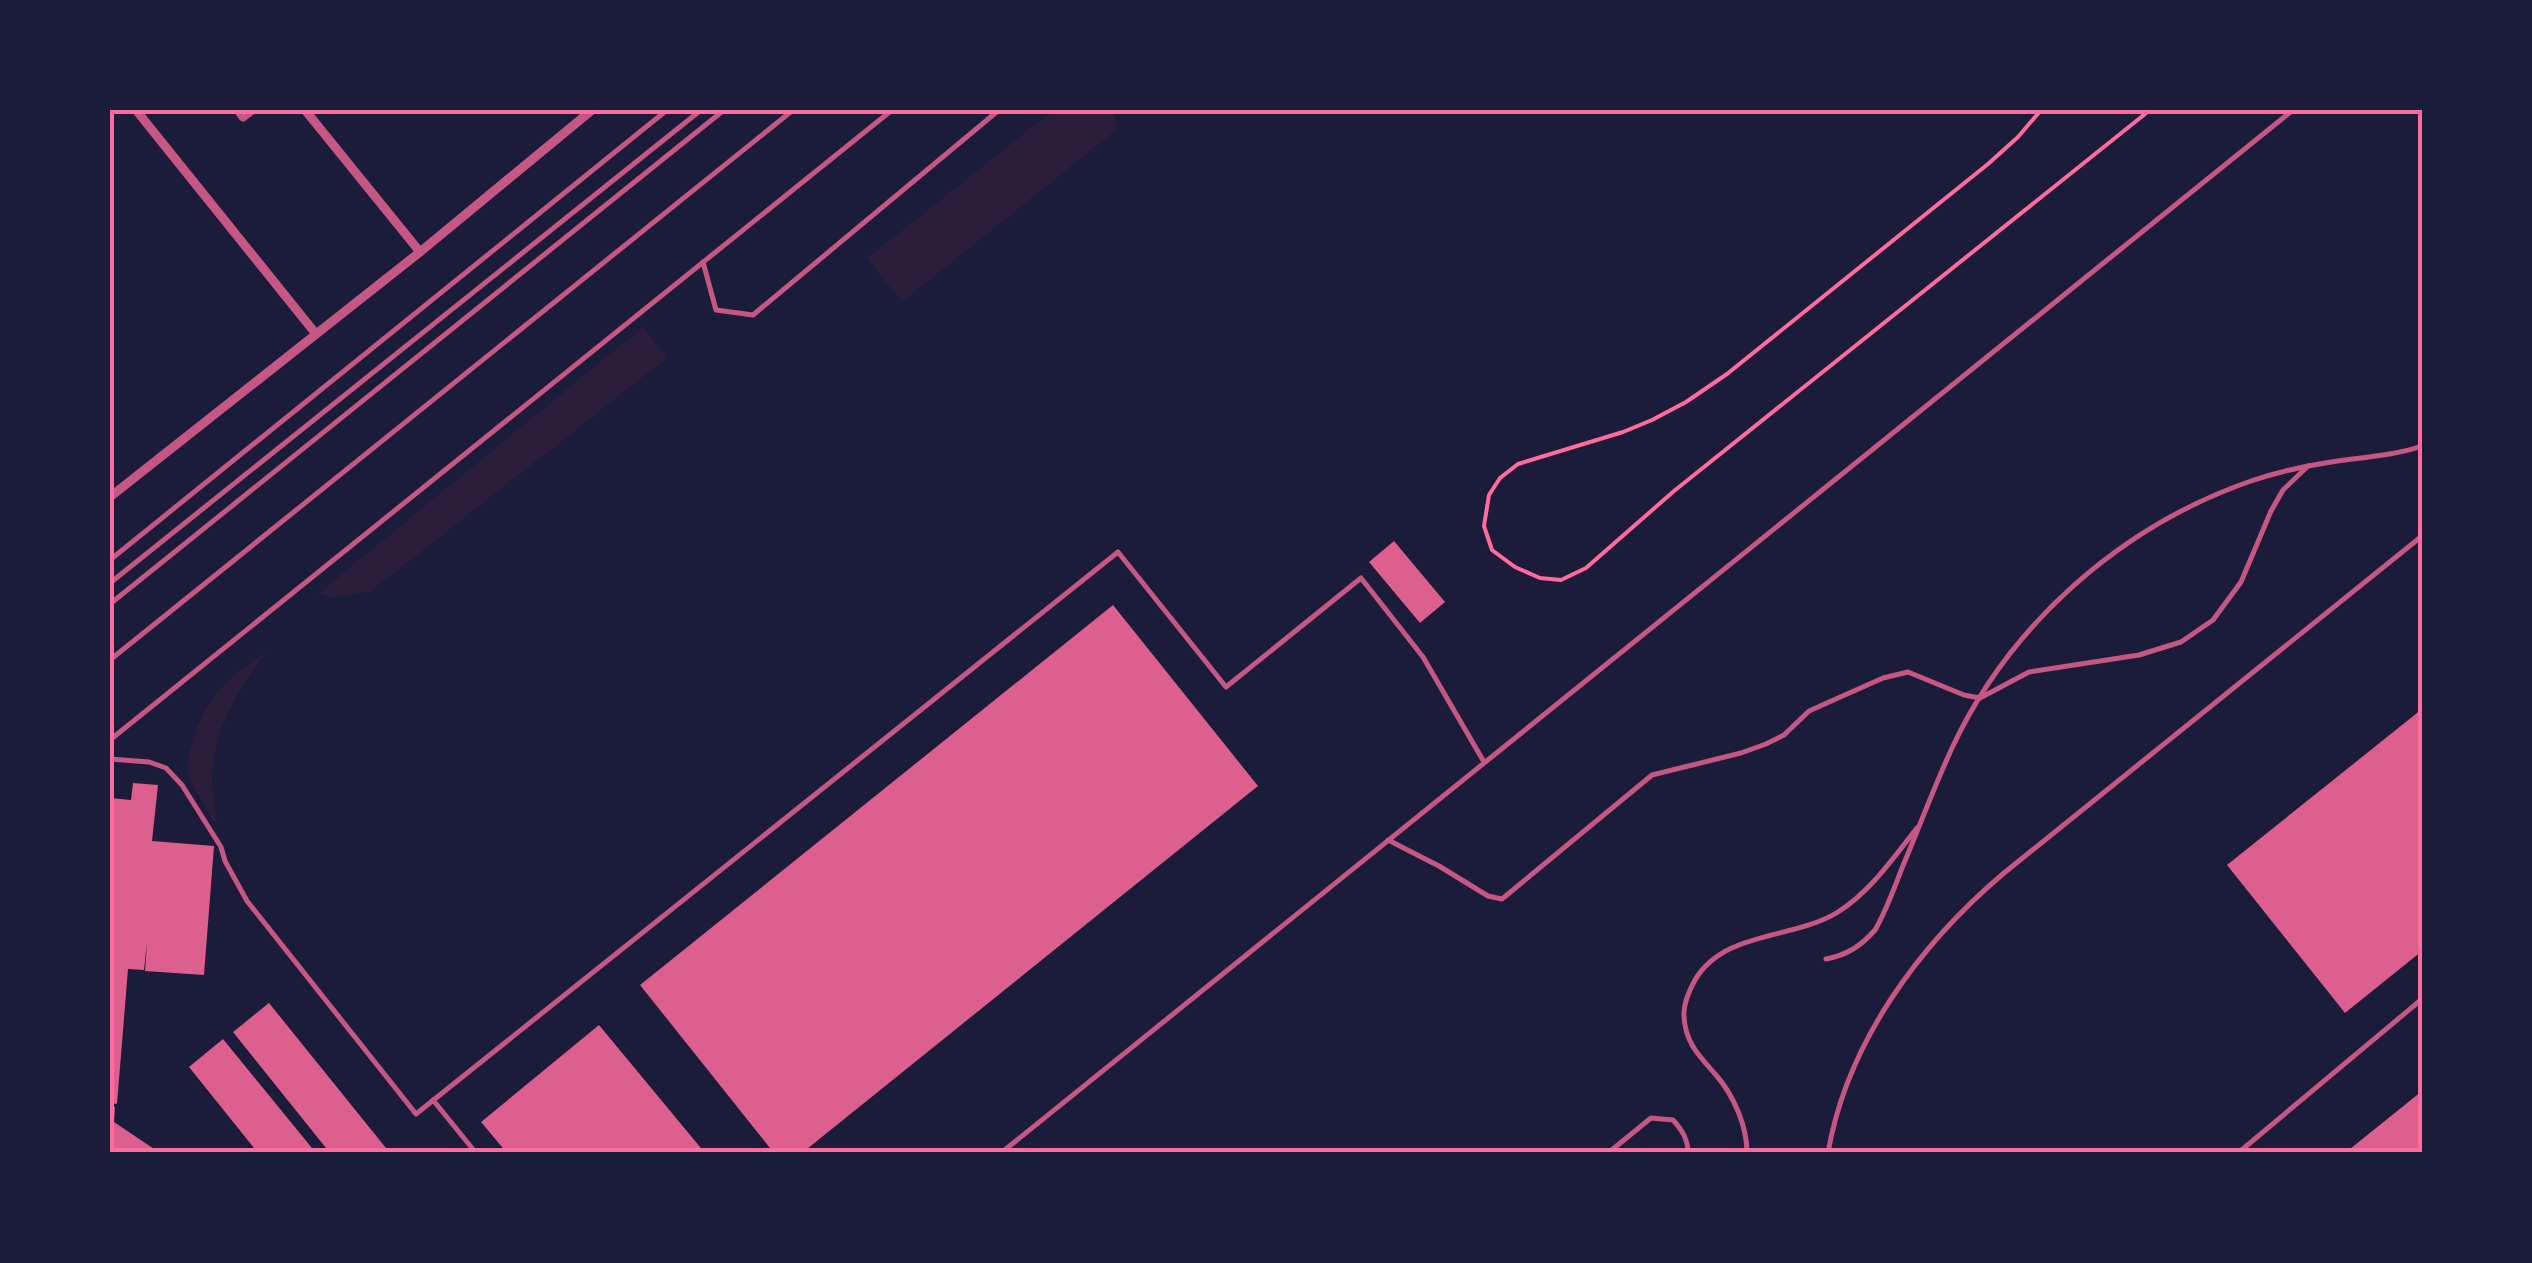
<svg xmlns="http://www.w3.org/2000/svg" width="2532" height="1263" font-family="Lora,serif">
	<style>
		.green { fill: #2a1e3b }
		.building { fill: #dd5f8e }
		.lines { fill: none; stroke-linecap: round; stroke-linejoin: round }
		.path { stroke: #ff6b9d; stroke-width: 4 }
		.service { stroke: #c65784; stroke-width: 5 }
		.minor { stroke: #c65784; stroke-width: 9 }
		.neatline { fill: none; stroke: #ff6b9d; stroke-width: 4 }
	</style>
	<rect width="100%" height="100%" fill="#1b1b3a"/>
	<g class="green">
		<polygon points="1054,110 1117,110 1115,115 1116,130 902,302 867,258"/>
		<polygon points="643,327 667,358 371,591 333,598 319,593"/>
		<path d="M267 651C227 704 201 752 217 820L214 823C206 807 193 789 188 772 186 763 190 750 193 741 206 695 228 677 267 651Z"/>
	</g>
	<g class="building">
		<polygon points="1394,541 1445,602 1420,623 1369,562"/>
		<polygon points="1113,605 1258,786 802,1153 774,1153 640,985"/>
		<polygon points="2422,709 2422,951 2345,1013 2227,865"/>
		<polygon points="133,783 158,785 152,841 214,846 204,975 145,971 147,942 144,970 128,969 117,1104 110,1103 110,798 131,800"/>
		<polygon points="269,1003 390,1153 330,1153 233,1032"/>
		<polygon points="599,1025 705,1153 507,1153 481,1122"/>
		<polygon points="223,1039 316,1153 258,1153 189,1067"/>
		<polygon points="2422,1091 2422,1153 2345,1153"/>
		<polygon points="110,1107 115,1107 114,1122 160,1153 110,1153"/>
	</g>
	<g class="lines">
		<polyline class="path" points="2041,110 2018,137 1988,164 1727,374 1686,402 1652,420 1623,432 1518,464 1500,478 1489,495 1484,526 1492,550 1515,567 1540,578 1561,580 1586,568 1674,491 2150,110"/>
		<g class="service">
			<polyline points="703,262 716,310 753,315 999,110"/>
			<polyline points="110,560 667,110"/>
			<polyline points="110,583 701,110"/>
			<polyline points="110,604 724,110"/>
			<polyline points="110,660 793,110"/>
			<polyline points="110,740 892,110"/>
			<polyline points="110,759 149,762 166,768 182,785 221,847 225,861 247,901 416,1114 1118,552 1226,687 1361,578 1423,657 1484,762"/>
			<polyline points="1388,840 1439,866 1488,896 1502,899 1652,775 1741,753 1766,744 1784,735 1809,711 1883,678 1908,672 1964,695 1980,698 2029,672 2139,655 2181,642 2213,620 2241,582 2271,511 2283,490 2308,466"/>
			<path d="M1826 959C1847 955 1861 946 1875 930 1886 911 1894 889 1902 868 1919 828 1934 787 1952 748 2010 624 2121 526 2251 481 2275 473 2300 467 2325 463 2358 457 2390 457 2422 446"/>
			<polyline points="433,1100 476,1153"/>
			<polyline points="1001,1153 2293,110"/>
			<path d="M1608 1153 1651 1118 1673 1120C1682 1130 1688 1139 1688 1153"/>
			<path d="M1747 1153C1747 1126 1734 1096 1716 1075 1700 1057 1685 1043 1684 1016 1683 1004 1689 991 1695 980 1725 930 1793 940 1838 912 1871 891 1893 858 1917 828"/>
			<path d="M1828 1153C1847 1042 1920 944 2004 873L2422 536"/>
			<polyline points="2238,1153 2422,999"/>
		</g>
		<g class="minor">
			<polyline points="136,110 316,334"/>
			<polyline points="238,110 243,117 252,110"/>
			<polyline points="305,110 420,252"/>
			<polyline points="110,497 420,252 592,110"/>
		</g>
	</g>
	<rect width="2532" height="1263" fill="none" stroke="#1b1b3a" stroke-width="225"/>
	<rect x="112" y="112" width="2308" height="1038" class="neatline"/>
</svg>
